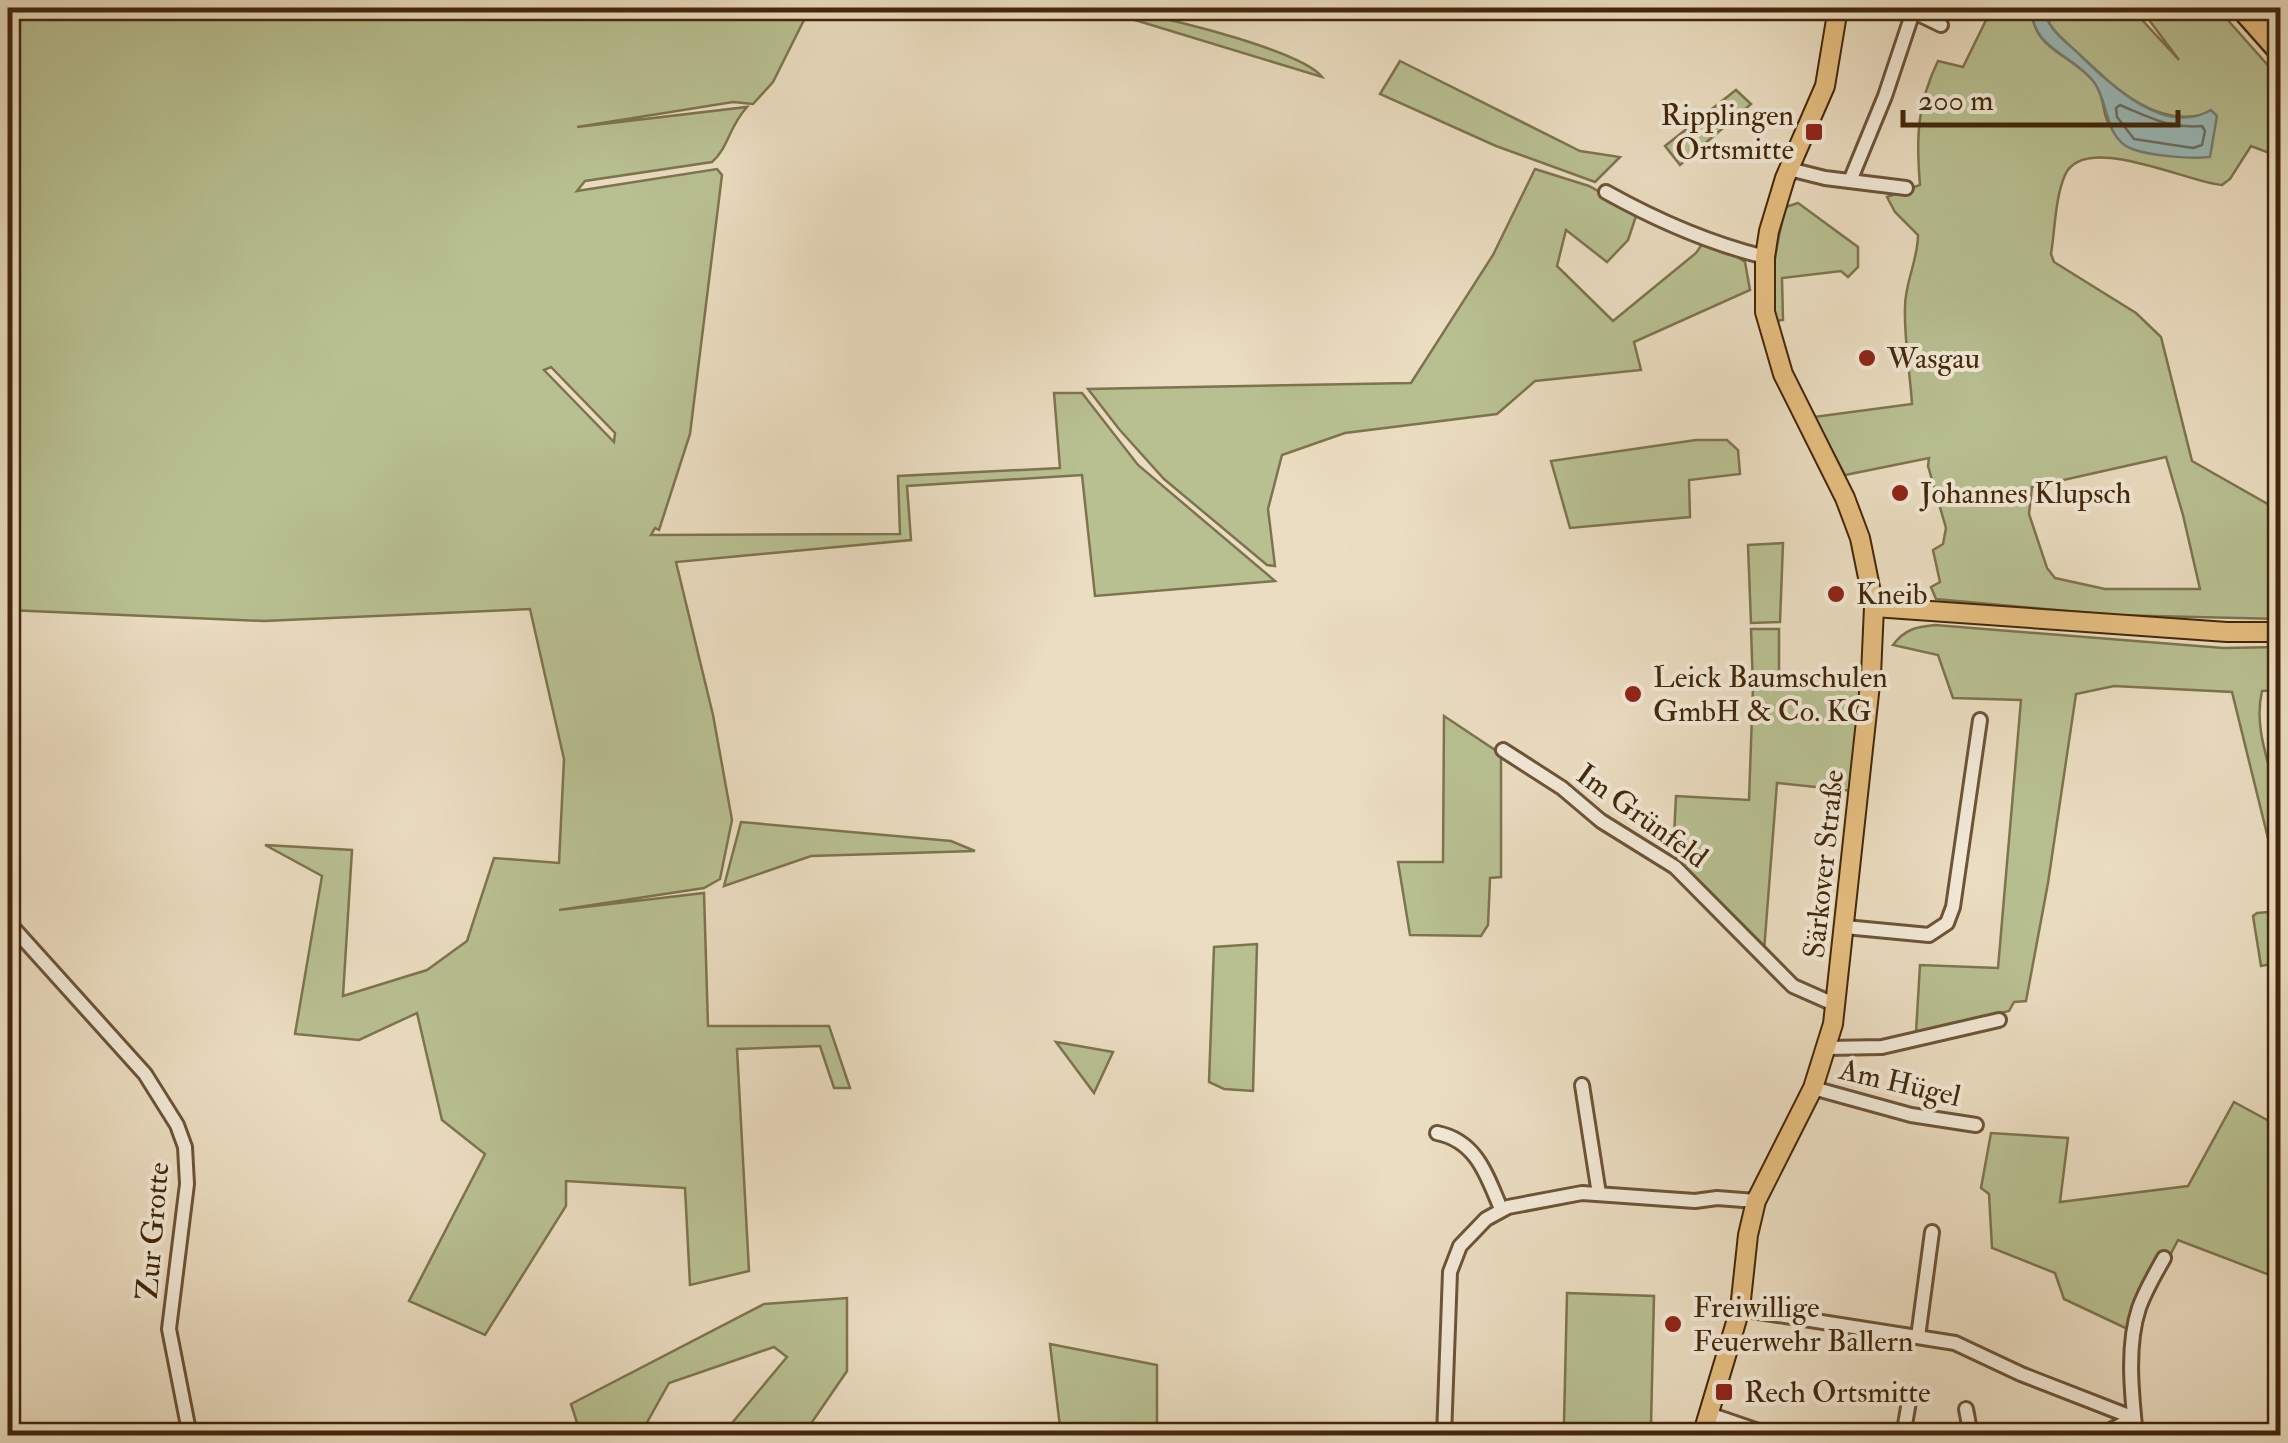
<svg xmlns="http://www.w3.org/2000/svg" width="2288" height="1443" font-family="'IM FELL Double Pica',serif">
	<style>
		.green { fill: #b8c092; stroke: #7d744e; stroke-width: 2.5; fill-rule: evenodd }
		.water { fill: #9abab9; stroke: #777f73; stroke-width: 2.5 }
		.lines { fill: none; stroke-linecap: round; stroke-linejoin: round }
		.shore { stroke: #6e7061; stroke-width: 2.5 }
		.minor-casing { stroke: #6c5437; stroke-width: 18 }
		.major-casing { stroke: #422709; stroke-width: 22 }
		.highway-casing { stroke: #422709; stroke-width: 25 }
		.minor { stroke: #f2e9d7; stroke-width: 12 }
		.major { stroke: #e6be80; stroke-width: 18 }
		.highway { stroke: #e6be80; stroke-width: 20 }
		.poi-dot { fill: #8f2418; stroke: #f2e9d7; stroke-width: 4 }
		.labels { text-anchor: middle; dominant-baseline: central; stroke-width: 8; stroke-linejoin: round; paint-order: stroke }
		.poi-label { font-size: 30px; fill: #422709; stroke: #f2e9d7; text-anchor: start }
		.street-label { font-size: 30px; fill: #422709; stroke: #f2e9d7 }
	</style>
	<rect width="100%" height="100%" fill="#ebddc1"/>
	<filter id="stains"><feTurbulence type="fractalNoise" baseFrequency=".002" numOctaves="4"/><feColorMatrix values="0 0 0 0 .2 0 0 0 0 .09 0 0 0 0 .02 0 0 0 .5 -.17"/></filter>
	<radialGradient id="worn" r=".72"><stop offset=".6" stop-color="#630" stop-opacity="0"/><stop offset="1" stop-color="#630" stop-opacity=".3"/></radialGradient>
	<g class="green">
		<path d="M8 8H810L773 82 753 104 733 102 577 127 747 107C728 128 729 147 712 162L585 181 577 191 717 169 722 175 690 434 659 530 655 528 651 535 900 534 898 476 1060 468 1054 393H1082L1138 465 1275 581 1095 596 1082 475 907 486 911 540 676 562 713 715 732 820 720 879 704 888 559 910 704 893 708 1026H829L850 1088H834L820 1046 737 1049 749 1271 690 1285 685 1188 566 1181V1206L485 1335 409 1301 485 1154 442 1120 417 1013 359 1040 295 1034 322 876 265 845 352 850 343 996 427 970 467 941 494 858 559 863 564 759 530 609 264 621 8 610ZM551 367 615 433 614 442 544 370Z"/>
		<path d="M1992 8H2032C2031 50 2074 55 2095 83 2104 96 2102 107 2107 120 2110 127 2116 134 2120 140L2205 114C2156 128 2114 87 2081 56 2066 41 2047 30 2044 8H2131L2179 60 2140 8H2217L2280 79V157L2251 146 2230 179 2222 185C2189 183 2084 131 2065 175 2055 198 2055 230 2051 254L2054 262 2136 313 2161 337 2192 461 2280 511V619L2111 615 1936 599 1931 587 1940 582 1933 550 1943 544 1946 528 1928 466 1929 458 1845 475 1814 417 1912 404C1910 373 1904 339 1905 307 1905 282 1918 260 1918 235L1895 212 1887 197 1920 185C1916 138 1917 104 1938 61L1963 67ZM2166 457 2183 515 2200 589H2105L2055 578 2047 568 2029 514 2032 487Z"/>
		<path d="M1140 14C1174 19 1303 52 1322 77L1135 20Z"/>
		<polygon points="1400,61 1580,151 1620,157 1595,182 1496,146 1380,94"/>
		<polygon points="1736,90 1751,104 1680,165 1665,146"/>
		<polygon points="1535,169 1589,186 1637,213 1628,240 1607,262 1566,230 1557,266 1613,321 1696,253 1703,243 1732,253 1745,262 1750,290 1634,342 1641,370 1535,381 1497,414 1345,433 1282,455 1268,509 1275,566 1267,565 1164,479 1119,429 1088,389 1411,383 1493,255"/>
		<path d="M1798 203 1858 247V267L1848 277 1841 271 1782 278 1783 320 1775 321C1769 282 1776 244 1786 207Z"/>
		<polygon points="1696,440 1727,440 1738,450 1740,474 1689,480 1690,517 1570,528 1551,461"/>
		<polygon points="1783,543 1780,622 1751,623 1748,545"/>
		<path d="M1935 625 2223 648 2280 647V690L2262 691C2252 734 2275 773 2280 815 2283 838 2280 864 2280 887L2232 692 2114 686 2076 694 2048 883 2026 1001 2014 1002 2009 1011 1916 1033 1920 965 1998 968 2021 700 1953 698 1938 655 1893 645C1905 629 1916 627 1935 625Z"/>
		<polygon points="1751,629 1779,629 1779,672 1864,686 1852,791 1777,783 1764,951 1673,856 1676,796 1749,800 1753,687"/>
		<polygon points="1444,716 1501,754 1501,877 1490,878 1488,925 1481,936 1410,935 1398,862 1443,862"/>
		<polygon points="741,822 951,841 975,851 811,856 724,886"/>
		<polygon points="2280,911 2280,962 2261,966 2253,916 2257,913"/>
		<polygon points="1257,944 1253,1091 1224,1089 1209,1082 1214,947"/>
		<polygon points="1056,1042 1113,1052 1094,1093"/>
		<polygon points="2234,1102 2280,1127 2280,1279 2178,1240 2145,1303 2136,1333 2064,1299 2055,1273 1992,1248 1989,1194 1981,1188 1991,1133 2068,1138 2060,1202 2188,1186"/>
		<polygon points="1567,1293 1654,1296 1651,1425 1564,1423"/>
		<polygon points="847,1298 847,1371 808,1428 779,1435 722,1435 787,1357 774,1347 669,1383 640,1435 581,1435 571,1404 764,1304"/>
		<polygon points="1050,1344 1157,1365 1157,1435 1061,1435"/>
	</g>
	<path class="water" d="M2032 8H2044C2047 30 2066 41 2081 56 2112 86 2165 137 2211 110L2217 116 2210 157C2190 159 2151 156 2132 149 2104 138 2109 102 2094 82 2073 54 2031 49 2032 8Z"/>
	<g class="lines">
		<path class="shore" d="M2120 105C2149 117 2170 129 2202 126L2205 131 2202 145 2193 148 2134 139 2117 117 2116 108Z"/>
		<g class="minor-casing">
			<g id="minor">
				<polyline points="1908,9 1941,25"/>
				<polyline points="1789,169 1825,178 1906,188"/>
				<polyline points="1850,181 1885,96 1913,12"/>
				<path d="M1606 192C1658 221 1708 243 1765 257"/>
				<polyline points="1503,750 1562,788 1601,821 1675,867 1793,986 1836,1005"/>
				<polyline points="8,922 145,1074 177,1125 185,1147 187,1184 169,1329 190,1436"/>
				<polyline points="1845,927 1929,935 1947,923 1953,907 1980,720"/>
				<polyline points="1827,1048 1882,1047 1999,1020"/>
				<polyline points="1582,1085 1599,1194"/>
				<polyline points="1813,1088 1911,1115 1976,1125"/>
				<path d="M1437 1133C1477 1141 1487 1176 1501 1209"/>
				<polyline points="1740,1309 1955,1343 2021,1374 2134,1418"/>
				<polyline points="1918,1337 1932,1232"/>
				<polyline points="1966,1409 1971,1436"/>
				<polyline points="1709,1414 1773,1436"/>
				<polyline points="156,1436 189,1434"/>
				<polyline points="1444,1436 1450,1272 1460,1246 1486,1219 1508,1207 1582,1193 1695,1201 1717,1198 1756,1201"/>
				<polyline points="1903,1436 1910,1396"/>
				<polyline points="2099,1436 2134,1418"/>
				<path d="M2136 1436C2132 1396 2126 1347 2139 1308 2145 1291 2155 1274 2164 1258"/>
			</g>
		</g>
		<g class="major-casing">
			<g id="major">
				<polyline points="1874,607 2227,632 2280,632"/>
				<polyline points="1702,1436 1740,1309 1748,1235 1756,1201 1813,1088 1833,1024 1871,675 1874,607 1860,538 1845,498 1783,374 1765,312 1765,257 1769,231 1785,178 1825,86 1838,8"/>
			</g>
		</g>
		<g class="highway-casing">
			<g id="highway">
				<polyline points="2241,8 2280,52"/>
				<polyline points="2261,8 2280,29"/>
			</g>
		</g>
		<use href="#minor" class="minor"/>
		<use href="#major" class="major"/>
		<use href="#highway" class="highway"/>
	</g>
	<g class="poi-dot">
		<rect x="1804" y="122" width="20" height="20" rx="5"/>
		<circle cx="1867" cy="358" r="10"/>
		<circle cx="1900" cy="493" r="10"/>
		<circle cx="1836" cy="594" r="10"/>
		<circle cx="1633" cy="694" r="10"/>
		<circle cx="1673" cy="1324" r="10"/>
		<rect x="1714" y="1382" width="20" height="20" rx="5"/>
	</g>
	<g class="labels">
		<g class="poi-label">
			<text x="1794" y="115" text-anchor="end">Ripplingen<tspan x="1794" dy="34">Ortsmitte</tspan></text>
			<text x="1887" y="358">Wasgau</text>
			<text x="1920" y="493">Johannes Klupsch</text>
			<text x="1856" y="594">Kneib</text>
			<text x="1653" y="677">Leick Baumschulen<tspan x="1653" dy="34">GmbH &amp; Co. KG</tspan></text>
			<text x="1693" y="1307">Freiwillige<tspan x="1693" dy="34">Feuerwehr Ballern</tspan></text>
			<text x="1744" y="1392">Rech Ortsmitte</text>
		</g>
		<g class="street-label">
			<text transform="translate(1642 816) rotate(36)">Im Grünfeld</text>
			<text transform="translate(1824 864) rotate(-84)">Särkover Straße</text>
			<text transform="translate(1900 1083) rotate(13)">Am Hügel</text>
			<text transform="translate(153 1231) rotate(-85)">Zur Grotte</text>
		</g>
	</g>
	<rect width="2288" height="1443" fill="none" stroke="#ebddc1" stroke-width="40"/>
	<rect x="10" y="10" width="2268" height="1423" fill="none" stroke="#422709" stroke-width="5"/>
	<rect x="20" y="20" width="2248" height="1403" fill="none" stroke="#422709" stroke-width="2.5"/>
	<path d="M1903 110v15h275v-15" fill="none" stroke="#422709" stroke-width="5"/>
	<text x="1918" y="110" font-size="30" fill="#422709" stroke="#f2e9d7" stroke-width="8" paint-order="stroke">200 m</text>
	<rect width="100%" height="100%" filter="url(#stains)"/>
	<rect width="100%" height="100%" fill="url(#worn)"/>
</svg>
